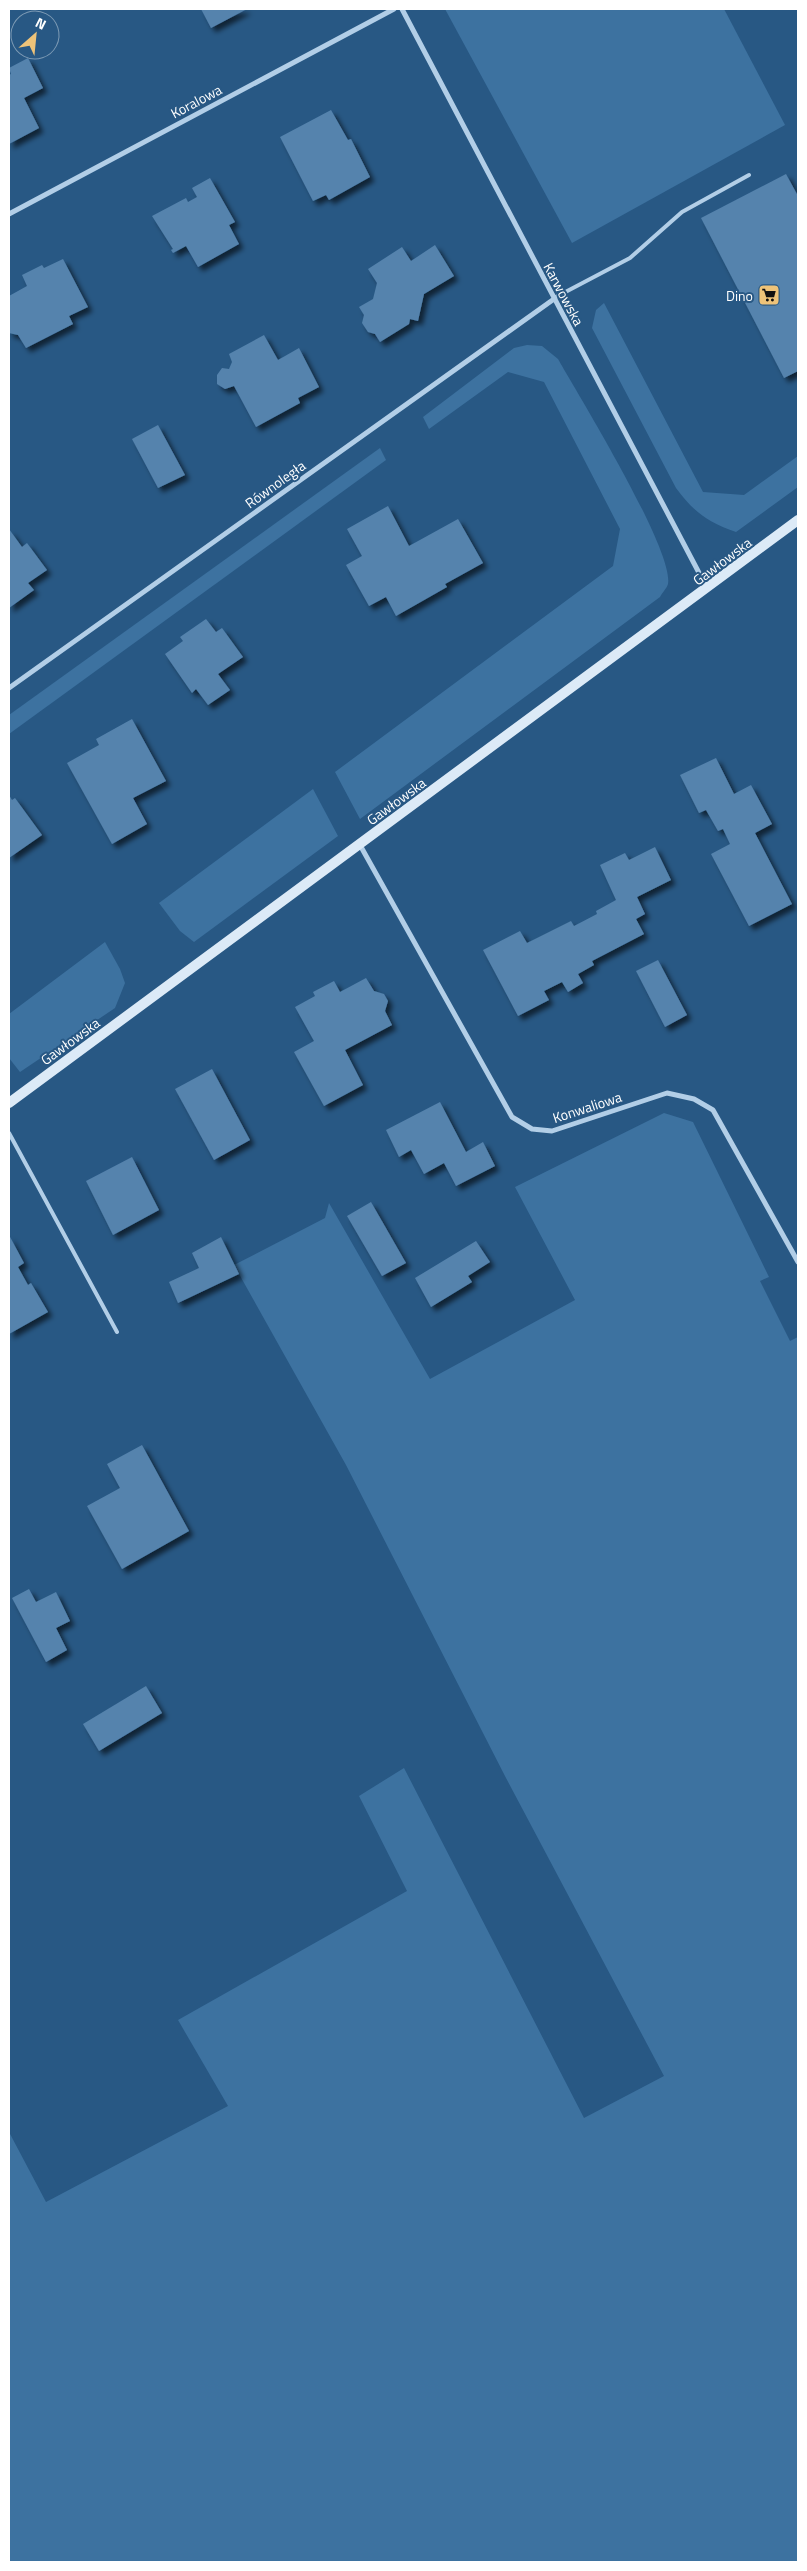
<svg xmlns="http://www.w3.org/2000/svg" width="807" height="2571" font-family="'Titillium Web',sans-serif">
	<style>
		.green { fill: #3d72a0 }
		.building { fill: #5583ad; filter: url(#shadow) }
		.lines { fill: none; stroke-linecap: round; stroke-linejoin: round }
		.lane { stroke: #b2cee7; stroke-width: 4 }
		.street { stroke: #b2cee7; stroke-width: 5 }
		.secondary { stroke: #dceaf7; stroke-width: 10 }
		.labels { text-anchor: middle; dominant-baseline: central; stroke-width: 4; stroke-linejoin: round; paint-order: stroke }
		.street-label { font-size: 14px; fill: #fff; stroke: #285884 }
		.poi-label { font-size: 14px; fill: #fff; stroke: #285884; text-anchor: end }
	</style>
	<defs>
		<filter id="shadow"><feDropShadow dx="4.5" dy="4.5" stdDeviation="2.5" flood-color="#0009"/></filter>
	</defs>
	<rect width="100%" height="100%" fill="#285884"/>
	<g class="green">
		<polygon points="445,9 724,9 785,125 572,243"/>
		<path d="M604 303 703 492 744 495 798 456V487L736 532C707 522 694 512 676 488L592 328 596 310Z"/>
		<path d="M527 345 542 346 558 359C579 396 674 550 668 584 667 588 662 593 660 597L360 819 335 772 613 566 620 529 544 382 508 372 429 429 423 417 514 348Z"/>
		<polygon points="380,448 386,460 9,734 9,715"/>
		<polygon points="313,789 338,836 194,942 180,931 159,903"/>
		<polygon points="105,942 120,969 125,983 115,1008 20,1072 9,1058 9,1014"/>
		<polygon points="664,1113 693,1122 769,1277 760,1281 790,1341 798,1337 798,2562 9,2562 9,2132 46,2202 228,2106 178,2020 407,1891 359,1796 404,1768 584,2118 664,2076 506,1778 346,1465 234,1265 325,1218 329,1203 430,1379 575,1300 515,1187"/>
	</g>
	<g class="building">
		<polygon points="201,9 247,9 211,28"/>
		<polygon points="28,58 43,88 24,98 39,128 9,144 9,75 11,74 9,68"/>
		<polygon points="331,110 348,140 351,139 370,177 329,200 326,195 313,201 280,137"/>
		<polygon points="786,174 798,196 798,371 784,378 701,218"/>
		<polygon points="210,178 235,222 229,225 239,244 198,267 186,246 173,253 171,250 173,249 152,216 186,198 188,202 197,197 192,188"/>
		<polygon points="435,245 454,276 424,294 418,321 410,319 409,324 380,342 375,334 368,332 362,323 364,315 359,307 373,299 377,283 368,269 402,247 411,261"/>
		<polygon points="63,259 88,307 69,316 73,324 26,348 18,335 9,333 9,296 27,286 22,275 42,265 44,268"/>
		<polygon points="264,335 278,360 299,348 319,387 298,398 300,403 256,427 234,386 225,389 217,384 217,375 222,368 229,369 232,362 229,354"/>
		<polygon points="158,425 185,475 158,488 132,439"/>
		<polygon points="388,506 409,546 458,519 483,563 445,584 447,587 396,616 386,597 369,606 346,565 362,556 347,529"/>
		<polygon points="9,529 22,547 27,543 47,570 28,583 34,590 9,608"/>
		<polygon points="206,619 216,632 222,628 243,657 218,674 230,690 208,705 196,689 192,693 165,654 183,641 180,637"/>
		<polygon points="132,719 166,781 133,798 147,824 112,844 67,763 99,745 96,739"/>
		<polygon points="716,758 734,794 751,785 772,824 755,833 792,904 749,926 711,854 730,844 723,829 718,831 706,810 699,813 680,775"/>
		<polygon points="9,795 12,800 15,798 42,835 9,858"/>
		<polygon points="655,847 671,880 637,897 645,914 636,919 644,934 592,961 594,965 578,974 583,983 568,992 562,982 544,991 549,1000 518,1016 483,950 520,931 527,943 571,921 574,926 597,914 596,911 616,900 600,865 625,853 629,860"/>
		<polygon points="658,960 687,1015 665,1027 636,971"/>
		<polygon points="366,978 374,991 384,994 388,1001 385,1011 392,1025 345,1050 363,1085 324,1106 294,1052 314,1041 295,1007 315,996 313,992 334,981 340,992"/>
		<polygon points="212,1069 250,1140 214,1160 175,1089"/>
		<polygon points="440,1102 466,1152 483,1142 495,1166 456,1186 444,1163 424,1174 411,1150 399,1157 386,1130"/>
		<polygon points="132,1157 159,1210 113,1235 86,1181"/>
		<polygon points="371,1202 406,1263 382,1276 347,1216"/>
		<polygon points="9,1235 24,1263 18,1267 28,1285 31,1283 48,1312 9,1334"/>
		<polygon points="221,1237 239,1274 178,1303 169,1282 199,1268 192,1253"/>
		<polygon points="476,1241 490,1262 468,1276 472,1282 431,1307 415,1278"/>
		<polygon points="142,1445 189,1531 122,1569 87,1506 120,1488 107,1464"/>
		<polygon points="29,1589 36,1602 56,1592 70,1621 56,1628 67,1650 46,1662 12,1598"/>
		<polygon points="146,1686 162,1713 99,1751 83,1724"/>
	</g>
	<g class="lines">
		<g class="lane">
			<polyline points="554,298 630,258 682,212 749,175"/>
			<polyline points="9,1133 117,1332"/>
		</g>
		<g class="street">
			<polyline points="402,9 707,588"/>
			<polyline points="9,214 394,9"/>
			<polyline points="9,688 554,299"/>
			<polyline points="360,845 512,1117 532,1129 552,1131 667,1093 694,1099 713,1110 798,1262"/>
		</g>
		<polyline class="secondary" points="9,1103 798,520"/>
	</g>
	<defs>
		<g id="supermarket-square" transform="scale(1.125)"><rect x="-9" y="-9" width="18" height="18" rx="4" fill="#eec379" stroke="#285884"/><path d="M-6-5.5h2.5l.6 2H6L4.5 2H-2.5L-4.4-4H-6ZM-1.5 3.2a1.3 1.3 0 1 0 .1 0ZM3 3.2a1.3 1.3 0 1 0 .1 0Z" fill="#111"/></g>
	</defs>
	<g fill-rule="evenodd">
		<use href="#supermarket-square" x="769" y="295"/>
	</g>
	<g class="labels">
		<g class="street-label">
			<text transform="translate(196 101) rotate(-28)">Koralowa</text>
			<text transform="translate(564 294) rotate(62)">Karwowska</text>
			<text transform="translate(275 484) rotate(-36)">Równoległa</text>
			<text transform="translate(722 561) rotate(-37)">Gawłowska</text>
			<text transform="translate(396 801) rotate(-36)">Gawłowska</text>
			<text transform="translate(70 1041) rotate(-36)">Gawłowska</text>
			<text transform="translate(587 1107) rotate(-18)">Konwaliowa</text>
		</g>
		<g class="poi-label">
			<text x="753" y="295">Dino</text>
		</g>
	</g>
	<rect width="807" height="2571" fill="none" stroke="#ffffff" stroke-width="20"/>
	<g transform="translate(35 35) rotate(27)"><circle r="24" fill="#285884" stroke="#7e9bb5"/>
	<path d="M0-4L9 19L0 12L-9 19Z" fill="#eec379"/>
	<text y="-8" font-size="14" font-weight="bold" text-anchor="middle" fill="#ffffff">N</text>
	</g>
</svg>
